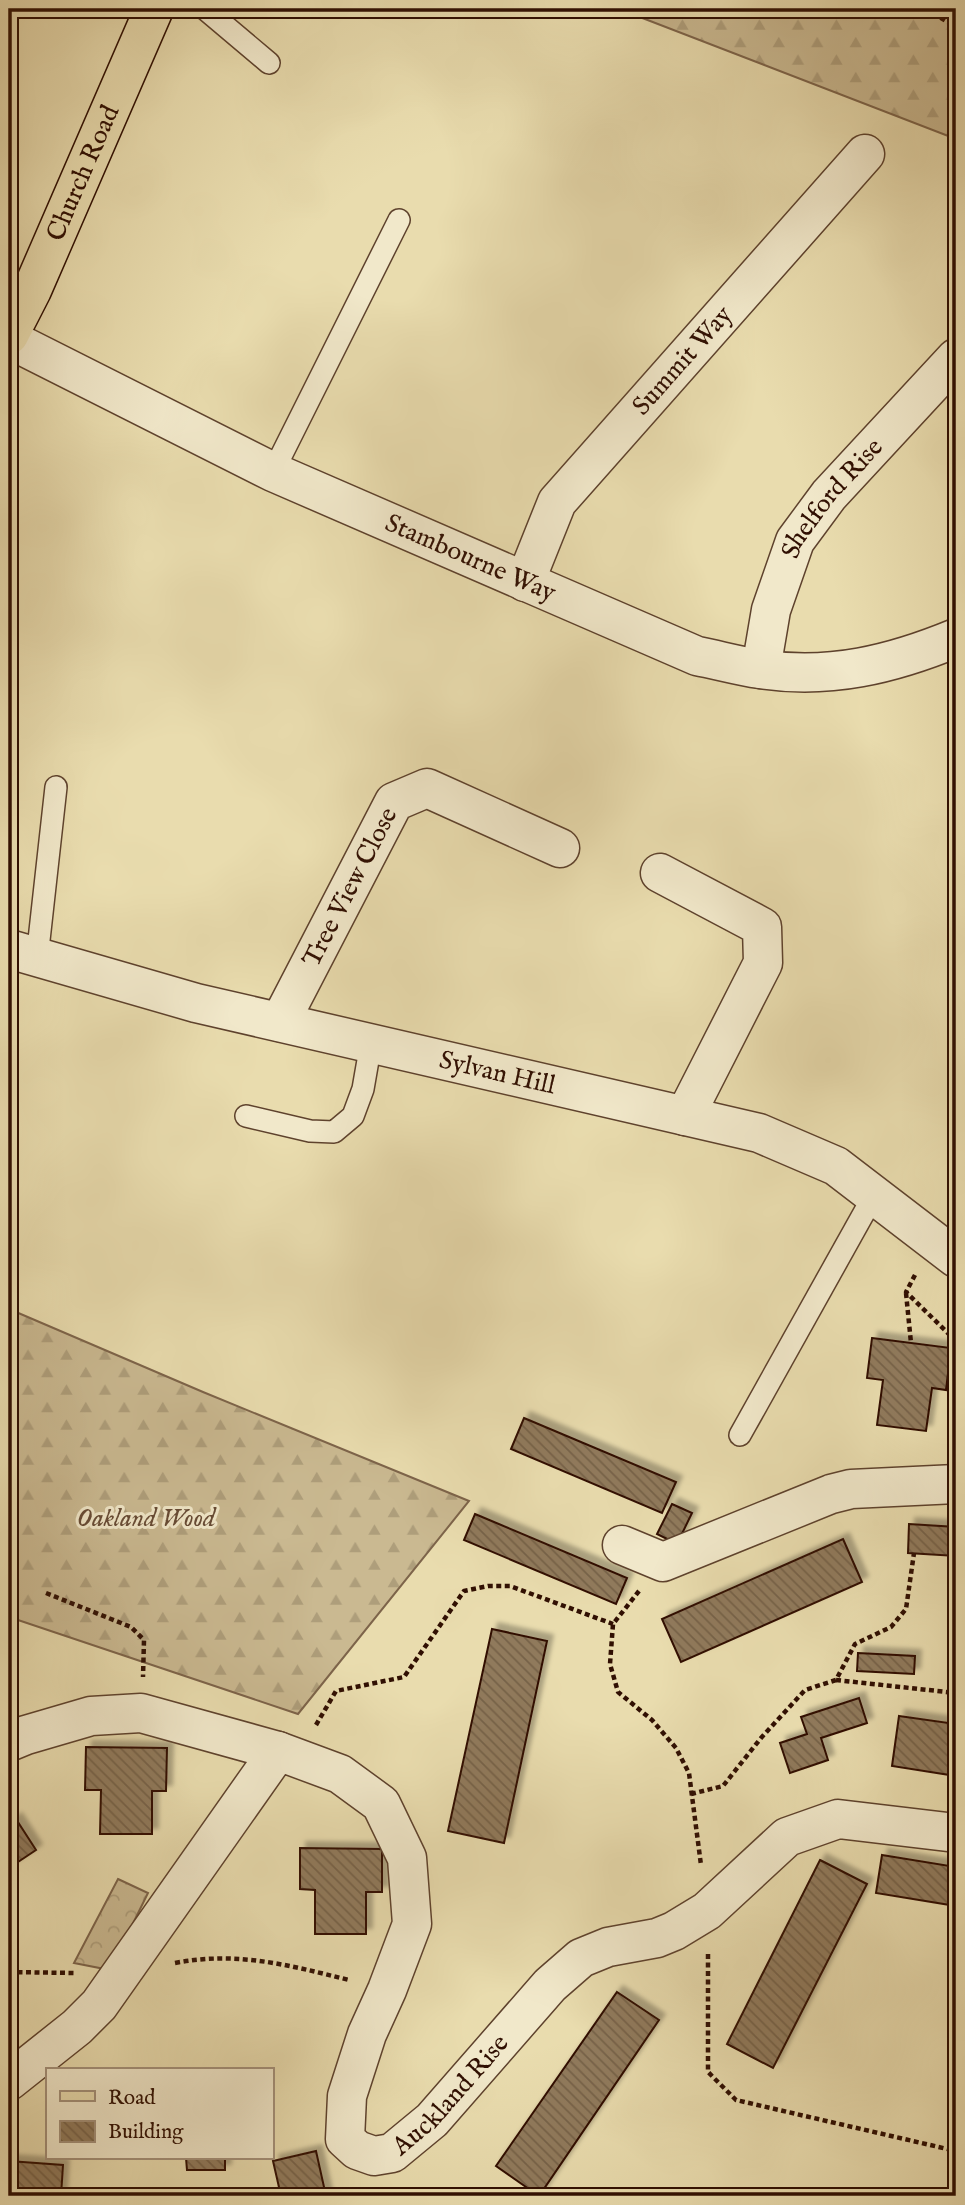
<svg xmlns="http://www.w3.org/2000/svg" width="965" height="2205" font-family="'IM FELL English',serif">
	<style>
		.forest { fill: url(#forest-firs); stroke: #7d644a; stroke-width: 2 }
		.park { fill: url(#park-crowns); stroke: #7d644a; stroke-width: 2 }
		.building { fill: url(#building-back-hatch); stroke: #300f02; stroke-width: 2; filter: url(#shadow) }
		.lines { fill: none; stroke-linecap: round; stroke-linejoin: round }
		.lane-casing { stroke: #5e422d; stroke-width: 24 }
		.street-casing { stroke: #5e422d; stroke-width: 41 }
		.primary-casing { stroke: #300f02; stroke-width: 41 }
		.path { stroke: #300f02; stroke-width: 4.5; stroke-dasharray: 5 3.5; stroke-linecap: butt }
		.lane { stroke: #f1e8ca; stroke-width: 21 }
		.street { stroke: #f1e8ca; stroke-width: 38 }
		.primary { stroke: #e9dcae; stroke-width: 38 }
		.labels { text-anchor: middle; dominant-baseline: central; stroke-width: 6; stroke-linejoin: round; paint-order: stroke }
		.street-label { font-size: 26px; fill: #300f02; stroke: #f1e8ca }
		.park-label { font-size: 26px; font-style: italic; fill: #664a34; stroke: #f1e8ca }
	</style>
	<defs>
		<pattern id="forest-firs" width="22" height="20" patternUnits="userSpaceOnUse" patternTransform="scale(1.75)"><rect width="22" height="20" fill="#cab991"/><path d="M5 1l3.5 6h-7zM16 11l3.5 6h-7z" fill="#ae9e7b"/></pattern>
		<pattern id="park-crowns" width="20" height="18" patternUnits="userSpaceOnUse" patternTransform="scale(1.75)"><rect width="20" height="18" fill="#cab991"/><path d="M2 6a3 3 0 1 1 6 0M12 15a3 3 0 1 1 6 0" fill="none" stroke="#ae9e7b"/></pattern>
		<pattern id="building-back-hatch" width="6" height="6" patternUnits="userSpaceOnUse" patternTransform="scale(1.75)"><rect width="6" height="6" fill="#907a5b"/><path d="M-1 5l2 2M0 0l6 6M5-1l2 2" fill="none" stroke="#766249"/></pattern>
		<filter id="shadow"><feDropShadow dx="6" dy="-6" stdDeviation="2" flood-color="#0004"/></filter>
	</defs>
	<rect width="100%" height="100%" fill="#e9dcae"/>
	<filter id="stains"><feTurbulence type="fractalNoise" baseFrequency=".00286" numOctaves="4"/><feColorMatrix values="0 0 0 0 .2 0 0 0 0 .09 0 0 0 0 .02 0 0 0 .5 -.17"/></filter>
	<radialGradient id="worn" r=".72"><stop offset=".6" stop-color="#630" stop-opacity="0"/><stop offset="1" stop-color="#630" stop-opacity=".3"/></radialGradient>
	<g class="forest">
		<polygon points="619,9 956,9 956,139"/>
		<polygon points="9,1309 203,1392 469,1501 298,1714 9,1617"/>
	</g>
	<polygon class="park" points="118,1879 148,1893 110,1970 74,1963"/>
	<g class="building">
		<polygon points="872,1338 951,1348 946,1390 932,1388 926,1431 877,1425 883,1380 867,1378"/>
		<polygon points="524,1418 676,1482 662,1513 511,1449"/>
		<polygon points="672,1504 692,1513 677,1544 657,1534"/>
		<polygon points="475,1514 627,1578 616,1604 464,1540"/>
		<polygon points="909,1524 956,1527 956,1556 908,1553"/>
		<polygon points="843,1539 862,1582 681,1662 662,1619"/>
		<polygon points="492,1629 547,1641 504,1843 448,1831"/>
		<polygon points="858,1653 915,1656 914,1674 857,1671"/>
		<polygon points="859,1698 867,1723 821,1738 828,1760 790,1773 780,1743 807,1734 801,1717"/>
		<polygon points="899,1716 956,1724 956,1776 892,1766"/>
		<polygon points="86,1747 167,1748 166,1791 152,1791 152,1834 100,1834 101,1790 85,1790"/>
		<polygon points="16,1819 36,1850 9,1868 9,1824"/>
		<polygon points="300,1848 382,1849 382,1892 366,1892 366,1934 315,1934 315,1890 300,1889"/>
		<polygon points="882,1855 956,1867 956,1906 876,1893"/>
		<polygon points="820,1860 867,1884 773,2068 727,2044"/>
		<polygon points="617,1992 659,2020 539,2196 496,2166"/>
		<polygon points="316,2151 326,2196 281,2196 273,2161"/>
		<polygon points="186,2158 225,2158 225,2170 187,2170"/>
		<polygon points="9,2161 63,2165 61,2196 9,2196"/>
	</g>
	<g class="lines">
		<g class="lane-casing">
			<g id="lane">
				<polyline points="205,9 269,63"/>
				<polyline points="273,472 399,220"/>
				<polyline points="37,958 56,787"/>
				<polyline points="246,1116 310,1131 334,1132 353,1116 363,1089 371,1043"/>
				<polyline points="740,1435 874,1195"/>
			</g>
		</g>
		<g class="street-casing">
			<g id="street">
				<path id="s1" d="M9 339 273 472 697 656C718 660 739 666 760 669 829 680 893 664 956 638"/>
				<path id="s2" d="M525 582 557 502 865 154"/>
				<path id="s3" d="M761 669 771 610 795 541 829 495 956 358"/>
				<polyline points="660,873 762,927 763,963 685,1116"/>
				<path id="s4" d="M9 949 196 1003 759 1133 836 1166 956 1258"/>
				<path id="s5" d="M280 1022 394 802 427 788 560 848"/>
				<polyline points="622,1545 663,1562 831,1494 851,1489 956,1484"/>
				<polyline points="9,1742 26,1735 91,1716 141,1713 278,1751"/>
				<path id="s6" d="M9 2081 77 2027 99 2005 278 1751 340 1774 381 1804 407 1858 412 1924 387 1990 367 2034 347 2096 345 2139 357 2150 374 2156 392 2153 432 2120 550 1985 581 1958 608 1947 657 1938 674 1931 707 1911 787 1837 838 1819 956 1833"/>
			</g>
		</g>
		<g class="primary-casing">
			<g id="primary">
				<path id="s7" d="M9 335 32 290 154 9"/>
			</g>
		</g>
		<g class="path">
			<polyline points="671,9 693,17 702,9"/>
			<polyline points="926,9 951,24 956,23"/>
			<polyline points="915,1275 906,1292 956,1341"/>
			<polyline points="906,1293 911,1343"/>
			<polyline points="950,1356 956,1357"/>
			<polyline points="953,1445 956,1419"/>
			<polyline points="639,1591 613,1624 610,1664 618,1692 652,1720 676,1748 689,1773 701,1865"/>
			<polyline points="46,1593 131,1627 144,1640 143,1677"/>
			<polyline points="836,1680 956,1693"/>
			<polyline points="316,1725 336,1691 404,1677 464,1591 488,1586 510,1586 613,1624"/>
			<polyline points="11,1777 12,1822"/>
			<polyline points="691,1794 723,1786 761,1738 805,1690 836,1680 855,1644 891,1627 906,1609 914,1553"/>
			<polyline points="708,1954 708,2072 736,2100 956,2151"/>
			<path d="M175 1963C238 1951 288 1965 349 1980"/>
			<polyline points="9,1972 74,1973"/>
		</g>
		<use href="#lane" class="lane"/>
		<use href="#street" class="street"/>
		<use href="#primary" class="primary"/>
	</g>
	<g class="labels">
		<g class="street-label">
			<text stroke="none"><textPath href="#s7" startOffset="178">Church Road</textPath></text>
			<text stroke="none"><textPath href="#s2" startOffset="275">Summit Way</textPath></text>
			<text stroke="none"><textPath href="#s3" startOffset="189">Shelford Rise</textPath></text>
			<text stroke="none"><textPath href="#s1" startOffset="511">Stambourne Way</textPath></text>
			<text stroke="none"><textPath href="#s5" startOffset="152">Tree View Close</textPath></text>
			<text stroke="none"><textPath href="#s4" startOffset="504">Sylvan Hill</textPath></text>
			<text stroke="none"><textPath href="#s6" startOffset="1034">Auckland Rise</textPath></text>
		</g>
		<g class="park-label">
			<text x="146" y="1518">Oakland Wood</text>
		</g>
	</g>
	<rect width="965" height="2205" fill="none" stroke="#e9dcae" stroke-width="35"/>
	<rect x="10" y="10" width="944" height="2184" fill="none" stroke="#300f02" stroke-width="3.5"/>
	<rect x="18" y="18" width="930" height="2170" fill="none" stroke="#300f02" stroke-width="2"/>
	<rect x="46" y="2068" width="228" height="91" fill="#f1e8ca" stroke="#a4917a" stroke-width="2"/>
	<rect x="60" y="2091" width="35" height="10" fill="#e9dcae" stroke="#a4917a" stroke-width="2"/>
	<text x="108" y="2104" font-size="21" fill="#300f02">Road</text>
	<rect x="60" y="2121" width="35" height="21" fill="url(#building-back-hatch)" stroke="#a4917a" stroke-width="2"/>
	<text x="108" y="2138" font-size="21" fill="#300f02">Building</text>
	<rect width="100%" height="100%" filter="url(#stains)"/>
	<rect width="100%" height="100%" fill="url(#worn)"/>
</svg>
